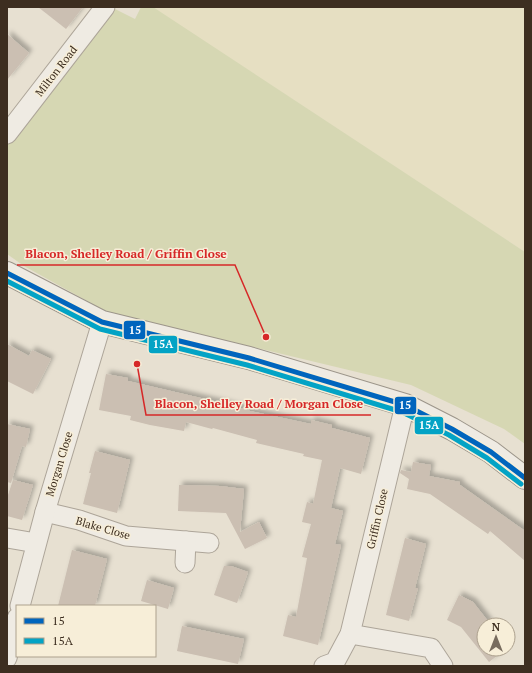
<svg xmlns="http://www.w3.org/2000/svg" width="532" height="673" font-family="'PT Serif',serif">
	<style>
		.farmland { fill: #e6dfc2 }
		.green { fill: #d6d7b3 }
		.building { fill: #cbbfb2; filter: url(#shadow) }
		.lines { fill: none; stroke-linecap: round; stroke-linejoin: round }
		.street-casing { stroke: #ada599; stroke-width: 21 }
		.secondary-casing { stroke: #9c958a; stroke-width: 24 }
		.street { stroke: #efebe3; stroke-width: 19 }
		.secondary { stroke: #efebe3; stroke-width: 22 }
		.bus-1-casing { stroke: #f7eed8; stroke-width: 8 }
		.bus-2-casing { stroke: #f7eed8; stroke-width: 8 }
		.bus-1 { stroke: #0065bd; stroke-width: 5 }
		.bus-2 { stroke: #03a3c5; stroke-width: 5 }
		.labels { text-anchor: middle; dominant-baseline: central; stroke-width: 3; stroke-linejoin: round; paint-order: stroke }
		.street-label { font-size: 11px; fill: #3d2e20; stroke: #f7eed8 }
		.leader { fill: none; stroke: #d62828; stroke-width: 1.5 }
		.callout-dot { fill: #d62828; stroke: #f7eed8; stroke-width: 1.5 }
		.callout-label { font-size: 12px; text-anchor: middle; font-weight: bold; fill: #d62828; stroke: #f7eed8; stroke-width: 3; stroke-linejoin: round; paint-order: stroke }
		.line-badge { stroke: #f7eed8; stroke-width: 1.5 }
		.badge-label { font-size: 11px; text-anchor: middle; font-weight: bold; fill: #fff }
	</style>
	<defs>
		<filter id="shadow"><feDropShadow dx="3.5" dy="-3.5" stdDeviation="2" flood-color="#0004"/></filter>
	</defs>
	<rect width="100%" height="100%" fill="#e7e0d1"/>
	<polygon class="farmland" points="153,7 525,7 525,252 155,9"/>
	<polygon class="green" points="141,7 153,7 525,252 525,444 504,429 411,385 107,312 24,266 7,254 7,145 113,8 135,19"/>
	<g class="building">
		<polygon points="38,7 83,7 66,29"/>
		<polygon points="7,34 29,53 7,80"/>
		<polygon points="7,344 29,356 32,350 51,359 33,394 7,381"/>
		<polygon points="106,374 128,378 128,381 235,406 250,411 311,424 311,420 332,425 332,428 370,438 361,474 340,468 331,508 343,511 335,544 341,545 318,645 283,636 288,615 296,617 307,558 302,557 311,524 302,522 307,502 313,504 322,460 303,456 304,454 256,443 257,440 213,428 212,429 186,422 184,431 150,425 130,420 131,416 99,410"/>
		<polygon points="7,424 30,429 26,447 22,446 11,483 7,482"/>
		<polygon points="95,451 130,460 117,513 83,504 91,473 89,473"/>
		<polygon points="413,462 431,465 429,476 460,482 460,485 525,531 525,561 490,531 488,534 430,494 407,489 409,479 400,473 401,470 411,472"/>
		<polygon points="13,480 33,485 22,520 7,516 7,498"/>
		<polygon points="179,485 220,486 244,489 240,532 259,522 267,538 245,549 226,513 178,511"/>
		<polygon points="405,538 426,544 415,588 418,588 409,621 386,615"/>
		<polygon points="72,550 107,559 95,606 58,606"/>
		<polygon points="224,566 231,566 248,572 237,603 214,595"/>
		<polygon points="147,580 174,588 168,609 141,601"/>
		<polygon points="459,595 473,602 491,625 484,625 484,649 506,649 489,662 461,627 447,620"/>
		<polygon points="182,626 244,639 238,664 177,651"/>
	</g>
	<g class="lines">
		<g class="street-casing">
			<g id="street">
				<polyline points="7,134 105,7"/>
				<polyline points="45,512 79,520 126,536 209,543"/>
				<polyline points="7,538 36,543"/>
				<polyline points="185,563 186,541"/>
				<polyline points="20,606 45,512 102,322"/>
				<polyline points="350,634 431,648 443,666"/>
				<polyline points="7,658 17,618"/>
				<polyline points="324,666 335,662 350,634 405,405"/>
			</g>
		</g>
		<g class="secondary-casing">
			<polyline id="secondary" points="7,273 102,322 249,358 405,405 452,429 491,452 525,478"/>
		</g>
		<use href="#street" class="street"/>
		<use href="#secondary" class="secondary"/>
		<g class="bus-1-casing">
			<polyline id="bus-1" points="7,273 102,322 249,358 405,405 452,429 491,452 525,478"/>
		</g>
		<g class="bus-2-casing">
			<polyline id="bus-2" points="7,281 100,329 247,365 402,412 449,435 487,458 521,484"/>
		</g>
		<use href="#bus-1" class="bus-1"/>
		<use href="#bus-2" class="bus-2"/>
	</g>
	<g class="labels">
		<g class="street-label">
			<text transform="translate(56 71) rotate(-52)">Milton Road</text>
			<text transform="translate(59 464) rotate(-73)">Morgan Close</text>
			<text transform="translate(377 519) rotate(-77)">Griffin Close</text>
			<text transform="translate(103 528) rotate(16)">Blake Close</text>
		</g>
	</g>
	<path class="leader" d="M266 337L235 265H17M137 364L146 415H371"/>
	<g class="callout-dot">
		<circle cx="266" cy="337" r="4"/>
		<circle cx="137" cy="364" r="4"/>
	</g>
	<g class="callout-label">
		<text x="126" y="258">Blacon, Shelley Road / Griffin Close</text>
		<text x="259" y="408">Blacon, Shelley Road / Morgan Close</text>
	</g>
	<g class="line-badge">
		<rect x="123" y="320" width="23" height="20" rx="4" fill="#0065bd"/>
		<rect x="148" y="335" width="30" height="19" rx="4" fill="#03a3c5"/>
		<rect x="394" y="396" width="23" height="19" rx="4" fill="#0065bd"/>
		<rect x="414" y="416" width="30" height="19" rx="4" fill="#03a3c5"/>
	</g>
	<g class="badge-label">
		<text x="135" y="334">15</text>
		<text x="163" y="348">15A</text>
		<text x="405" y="409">15</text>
		<text x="429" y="429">15A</text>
	</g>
	<rect width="532" height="673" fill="none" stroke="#3d2e20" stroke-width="16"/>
	<rect x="16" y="605" width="140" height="52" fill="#f7eed8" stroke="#ada18e"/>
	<rect x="24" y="618" width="20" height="6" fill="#0065bd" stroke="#ada18e"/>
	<text x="52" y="625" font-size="12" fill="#3d2e20">15</text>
	<rect x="24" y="638" width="20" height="6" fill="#03a3c5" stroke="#ada18e"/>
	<text x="52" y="645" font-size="12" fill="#3d2e20">15A</text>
	<g transform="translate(496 637)"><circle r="19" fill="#f7eed8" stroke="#ada18e"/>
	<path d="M0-3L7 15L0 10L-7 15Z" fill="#786c5e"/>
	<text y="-6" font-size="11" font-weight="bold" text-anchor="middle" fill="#3d2e20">N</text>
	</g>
</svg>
